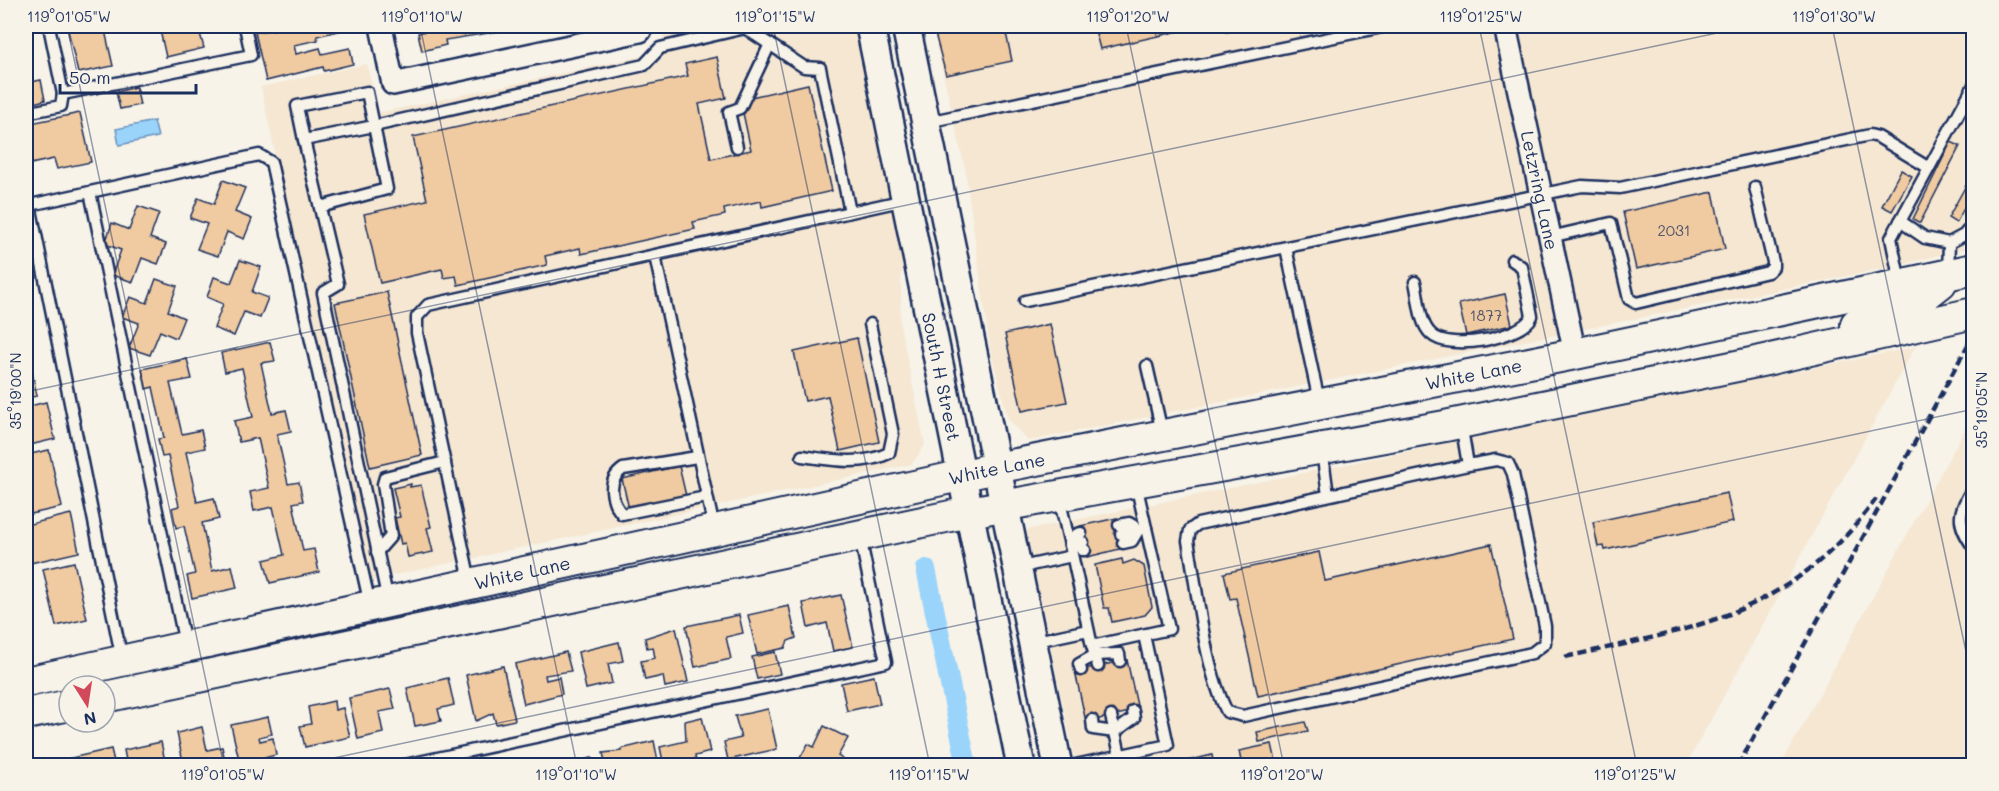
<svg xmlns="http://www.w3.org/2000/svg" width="1999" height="791" font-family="Mali,sans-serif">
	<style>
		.built { fill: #f5e7d2 }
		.water { fill: #9bd4fb; stroke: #6892bc; stroke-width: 1.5 }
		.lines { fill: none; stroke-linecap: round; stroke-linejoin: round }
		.canal { stroke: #9bd4fb; stroke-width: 20 }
		.building { fill: #f0caa0; stroke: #1b2f5e; stroke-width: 1.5 }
		.service-casing { stroke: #1b2f5e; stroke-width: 15 }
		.minor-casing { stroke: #1b2f5e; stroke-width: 26 }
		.tertiary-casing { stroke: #1b2f5e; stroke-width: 32 }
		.secondary-casing { stroke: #1b2f5e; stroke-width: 34 }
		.service { stroke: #f7f3e8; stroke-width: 10 }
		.minor { stroke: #f7f3e8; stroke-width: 21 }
		.tertiary { stroke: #f7f3e8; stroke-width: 27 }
		.secondary { stroke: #f7f3e8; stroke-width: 30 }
		.rail { stroke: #1b2f5e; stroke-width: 4.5; stroke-dasharray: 9 4.5; stroke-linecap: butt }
		.ticks { fill: none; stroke: #1b2f5e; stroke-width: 1.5; stroke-opacity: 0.45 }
		.labels { text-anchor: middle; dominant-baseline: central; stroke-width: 4.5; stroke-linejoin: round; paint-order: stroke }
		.number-label { font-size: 15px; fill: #50566e }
		.street-label { font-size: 18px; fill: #1b2f5e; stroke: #f7f3e8 }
		.neatline { fill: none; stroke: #1b2f5e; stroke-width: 2 }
		.ticks-label { font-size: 15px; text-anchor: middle; fill: #1b2f5e }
	</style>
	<rect width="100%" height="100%" fill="#f7f3e8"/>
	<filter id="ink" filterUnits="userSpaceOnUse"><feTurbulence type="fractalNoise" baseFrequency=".0167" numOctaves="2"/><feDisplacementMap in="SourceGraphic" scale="12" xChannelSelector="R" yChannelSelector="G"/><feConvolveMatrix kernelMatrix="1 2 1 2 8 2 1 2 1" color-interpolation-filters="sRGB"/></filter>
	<g filter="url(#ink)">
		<g class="built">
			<polygon points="661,26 798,26 799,29 812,26 856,26 902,261 900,325 925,445 912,464 366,581 261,87 367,64 378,113 666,51"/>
			<polygon points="932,26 1973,26 1973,237 1967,248 1897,266 1028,441 1008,419 990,348 965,168"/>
			<polygon points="1915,347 1686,765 1076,765 1026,530"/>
			<polygon points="1973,414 1973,765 1781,765"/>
		</g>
		<polygon class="water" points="154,121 158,137 119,145 116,129"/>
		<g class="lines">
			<polyline class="canal" points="926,569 967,766"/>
		</g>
		<g class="building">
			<polygon points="67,26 104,26 113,66 78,73"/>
			<polygon points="159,26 198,26 204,48 166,57"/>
			<polygon points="299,26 346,26 347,29 317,36 318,40 294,45 296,54 320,48 322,54 350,48 353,64 324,71 323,67 266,81 255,32"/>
			<polygon points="447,26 507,26 508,30 445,40 446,45 422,51 418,33"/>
			<polygon points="515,26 539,26 516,30"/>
			<polygon points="933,26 1028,26 1029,28 1006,33 1012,61 946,75"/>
			<polygon points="1094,26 1155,26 1158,36 1100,49"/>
			<polygon points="1155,26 1200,26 1158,36"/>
			<polygon points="1225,26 1258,26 1226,32"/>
			<polygon points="717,57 726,98 699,104 711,159 751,150 743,113 747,98 808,84 832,191 762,207 761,201 724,209 725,215 693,222 695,229 581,254 580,248 545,256 547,265 458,285 456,276 444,278 442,269 380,283 364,214 427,200 413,137 688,76 685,64"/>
			<polygon points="41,80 45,100 26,105 26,83"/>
			<polygon points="136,87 140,105 120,109 116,92"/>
			<polygon points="80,113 91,162 57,169 54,159 26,165 26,124"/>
			<polygon points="1974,122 1974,136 1968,133"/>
			<polygon points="1951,142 1960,146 1920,223 1913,219"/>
			<polygon points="1901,170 1912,176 1892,211 1882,206"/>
			<polygon points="1974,171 1974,190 1956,223 1948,218"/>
			<polygon points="223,180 245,188 235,212 252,219 244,239 227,232 218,256 197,249 207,224 190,218 198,198 214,204"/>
			<polygon points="1713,192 1725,249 1636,269 1623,212"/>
			<polygon points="138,206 159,213 150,238 166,244 158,264 142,258 133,282 112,275 121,250 105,244 112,223 129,230"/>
			<polygon points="240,260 261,267 252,292 268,298 260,318 244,312 234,336 214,328 223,304 207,297 214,277 231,283"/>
			<polygon points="156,279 177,286 168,311 184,318 176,338 160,331 150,355 129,348 139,323 122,317 130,297 147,303"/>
			<polygon points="387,292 422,455 370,467 335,303"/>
			<polygon points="1505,294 1512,325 1466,335 1459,304"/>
			<polygon points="26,302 31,328 26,329"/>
			<polygon points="1050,324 1067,402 1022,411 1005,334"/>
			<polygon points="857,338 879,442 840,451 828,396 805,401 794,352"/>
			<polygon points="26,342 37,396 26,398"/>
			<polygon points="270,342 275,361 261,363 272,413 286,410 291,431 277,434 288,484 299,482 303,501 293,503 303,551 314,549 319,572 270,583 264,560 284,555 273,507 254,511 250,492 269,488 258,438 239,442 234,421 253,417 242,368 225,372 221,353"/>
			<polygon points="187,359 192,379 170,383 182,434 201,430 205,448 186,452 197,502 214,498 219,519 202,523 212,571 232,566 237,588 192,598 187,576 195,574 184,526 176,528 172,508 179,506 168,456 162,457 158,439 164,438 153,387 146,389 142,369"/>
			<polygon points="46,402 55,439 26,446 26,407"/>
			<polygon points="49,450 62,507 31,514 26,488 26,455"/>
			<polygon points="679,466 686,496 629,509 622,479"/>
			<polygon points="411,484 410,487 421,485 431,527 427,528 433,552 408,557 405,543 401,544 395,518 400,517 393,488"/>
			<polygon points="1727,493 1733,522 1605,550 1604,546 1598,547 1593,522"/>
			<polygon points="71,514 79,552 26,564 26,525"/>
			<polygon points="1117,518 1124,548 1087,557 1080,526"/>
			<polygon points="1491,544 1513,639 1258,696 1236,598 1230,599 1224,573 1319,552 1325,581"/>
			<polygon points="1122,559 1123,564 1134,560 1144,566 1152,607 1145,615 1112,622 1109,608 1104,608 1095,565"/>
			<polygon points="74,562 87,619 56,626 43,569"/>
			<polygon points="841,595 853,647 833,651 827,623 808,628 803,603"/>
			<polygon points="789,606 796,638 788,641 785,648 757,654 748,615"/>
			<polygon points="739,615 743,633 726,637 731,659 695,667 686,626"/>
			<polygon points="676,628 688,682 665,687 663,676 645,680 641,661 655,658 653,647 647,648 645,638"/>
			<polygon points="619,642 623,661 608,664 612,683 586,689 578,652"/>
			<polygon points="566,652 571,671 545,675 546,680 559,677 562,694 524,704 515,664"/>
			<polygon points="775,652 780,674 757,679 752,657"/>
			<polygon points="1127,660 1138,710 1086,722 1075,671"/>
			<polygon points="503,666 515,720 496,724 493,713 476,721 466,675"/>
			<polygon points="874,676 880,704 847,711 841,683"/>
			<polygon points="448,678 454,705 438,709 441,721 415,726 407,688"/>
			<polygon points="390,689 395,709 379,712 383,733 358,739 349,698"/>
			<polygon points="334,701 335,710 343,708 350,737 305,747 300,726 311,724 308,707"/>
			<polygon points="768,709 777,749 728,760 724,742 741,738 735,716"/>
			<polygon points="268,717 272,734 259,737 260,741 273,738 276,755 240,764 231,725"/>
			<polygon points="702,717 710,752 695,756 697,766 664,766 660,747 686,741 685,721"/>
			<polygon points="1305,722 1308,731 1259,742 1257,732"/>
			<polygon points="824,726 848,738 838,756 847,762 845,766 815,766 800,758 808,744 814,747"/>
			<polygon points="202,727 207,750 222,747 225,761 210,766 184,766 177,733"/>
			<polygon points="654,741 659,766 606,766 603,753 621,751 621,749"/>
			<polygon points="161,742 166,766 127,766 124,750"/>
			<polygon points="1272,744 1277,766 1242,766 1239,751"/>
			<polygon points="111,749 115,766 59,766 58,761"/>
			<polygon points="1212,755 1214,766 1166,766"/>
			<polygon points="592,758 594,766 556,766"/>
		</g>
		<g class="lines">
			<g class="service-casing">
				<g id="service">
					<polyline points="49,26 63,94 251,55 245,26"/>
					<polyline points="26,113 61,106 63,94"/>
					<polyline points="927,122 1387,26"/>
					<polyline points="304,140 297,106 367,92 387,189 320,207"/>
					<polyline points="737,147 729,112 740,108 770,44"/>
					<polyline points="30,205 90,192"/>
					<polyline points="26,206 30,205 122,660"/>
					<polyline points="1900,221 1925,238 1949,243"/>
					<polyline points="1550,237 1611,223 1629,299 1636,303 1768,272 1773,267 1773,262 1755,187"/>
					<polyline points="1286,248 1319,401"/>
					<polyline points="655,256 714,528"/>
					<polyline points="1948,274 1949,243 1964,235 1974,223"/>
					<path d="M1415 282C1419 298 1419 323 1431 334 1449 352 1523 338 1532 316L1522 267 1512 260"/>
					<polyline points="1900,282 1891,238 1974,85"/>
					<polyline points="1025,301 1582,186 1620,188 1870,135 1878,137 1929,168"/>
					<polyline points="1147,366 1162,432"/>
					<path d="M1461 423 1468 465 1198 524 1190 530 1188 541C1198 593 1204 666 1227 712L1243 716 1532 653 1545 643V626L1513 474 1508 463 1496 460 1468 465"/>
					<polyline points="1322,451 1328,495"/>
					<path d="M802 456C830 460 863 466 889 453L893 434 870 324"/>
					<path d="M697 457 623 469C607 480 610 500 622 514L706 497"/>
					<path d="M1974 486C1958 513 1955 521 1974 548"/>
					<polyline points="1059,497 1070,545 1077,543 1082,550 1085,550"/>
					<polyline points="1119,525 1129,523 1139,529 1132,541 1123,543"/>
					<polyline points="1081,533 1077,534 1077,543 1083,542"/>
					<polyline points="1121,534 1146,528 1136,484"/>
					<polyline points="1070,545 1092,646 1169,629 1146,528"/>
					<polyline points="377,552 391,536 383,484 385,477 445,462"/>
					<polyline points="1017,568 1072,556"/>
					<polyline points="470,581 417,333 417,317 428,305 905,200"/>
					<polyline points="388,601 323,293 338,284 304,140 374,126 644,65 660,48 745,28 804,67 820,68 850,212"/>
					<polyline points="1032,642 1088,630"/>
					<polyline points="185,644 90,192 259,155 271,162 370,605"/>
					<polyline points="1093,649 1098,666"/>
					<polyline points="1081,670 1079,664 1095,655 1119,654 1120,661"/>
					<polyline points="1092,720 1093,729 1115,732 1111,716"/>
					<polyline points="1120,755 1115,732 1134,718 1133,711"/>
					<polyline points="400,766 886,662 860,537"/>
					<polyline points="1071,766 1168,745 1144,635"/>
				</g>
			</g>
			<g class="minor-casing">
				<g id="minor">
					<polyline points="381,26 393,84 640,31 639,26"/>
					<path id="s1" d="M1505 26 1575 354"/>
				</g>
			</g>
			<g class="tertiary-casing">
				<g id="tertiary">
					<path id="s2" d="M870 26 1021 766"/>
					<polyline points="906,26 1058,766"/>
				</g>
			</g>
			<g class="secondary-casing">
				<g id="secondary">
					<polyline points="1856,324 1922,298 1941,283"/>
					<path id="s3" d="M26 682 996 468 1575 354 1974 269"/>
					<polyline points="105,697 969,512 1445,426 1766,360 1974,313"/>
					<polyline points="26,714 69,705"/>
				</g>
			</g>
			<use href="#service" class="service"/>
			<use href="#minor" class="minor"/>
			<use href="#tertiary" class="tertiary"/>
			<use href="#secondary" class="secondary"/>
			<g class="rail">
				<path d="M1565 657C1693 629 1793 614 1876 499"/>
				<polyline points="1738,766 1974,334"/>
			</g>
		</g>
	</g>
	<path class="ticks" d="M67 26 224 766M420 26 577 766M773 26 930 766M1126 26 1284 766M1479 26 1637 766M1832 26 1974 689M26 392 1750 26M296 766 1974 409"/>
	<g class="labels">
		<g class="number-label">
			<text x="1674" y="230">2031</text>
			<text x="1486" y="315">1877</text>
		</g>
		<g class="street-label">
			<text stroke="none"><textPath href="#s1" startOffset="168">Letzring Lane</textPath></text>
			<text stroke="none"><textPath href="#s3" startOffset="1480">White Lane</textPath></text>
			<text stroke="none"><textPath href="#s2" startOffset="358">South H Street</textPath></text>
			<text stroke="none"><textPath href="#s3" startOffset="994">White Lane</textPath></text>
			<text stroke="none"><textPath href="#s3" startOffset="508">White Lane</textPath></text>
		</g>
	</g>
	<rect width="1999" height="791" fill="none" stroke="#f7f3e8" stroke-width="66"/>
	<g transform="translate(87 704) rotate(168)"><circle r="28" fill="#f7f3e8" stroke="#9fa5b1" stroke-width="1.5"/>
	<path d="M0-4.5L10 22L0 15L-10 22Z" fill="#d1495b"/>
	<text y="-9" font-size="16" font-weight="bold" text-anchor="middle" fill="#1b2f5e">N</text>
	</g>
	<path d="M60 84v9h136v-9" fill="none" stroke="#1b2f5e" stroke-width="3"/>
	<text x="69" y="84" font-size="18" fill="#1b2f5e" stroke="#f7f3e8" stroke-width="4.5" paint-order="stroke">50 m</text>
	<rect x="33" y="33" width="1933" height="725" class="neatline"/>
	<g class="ticks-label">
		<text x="69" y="22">119°01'05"W</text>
		<text x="422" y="22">119°01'10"W</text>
		<text x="775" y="22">119°01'15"W</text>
		<text x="1128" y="22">119°01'20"W</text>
		<text x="1481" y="22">119°01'25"W</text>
		<text x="1834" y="22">119°01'30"W</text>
		<text transform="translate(16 391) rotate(-90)" y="5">35°19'00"N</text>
		<text transform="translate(1982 410) rotate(-90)" y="5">35°19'05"N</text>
		<text x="223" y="780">119°01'05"W</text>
		<text x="576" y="780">119°01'10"W</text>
		<text x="929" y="780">119°01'15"W</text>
		<text x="1282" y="780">119°01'20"W</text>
		<text x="1635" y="780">119°01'25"W</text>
	</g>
</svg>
